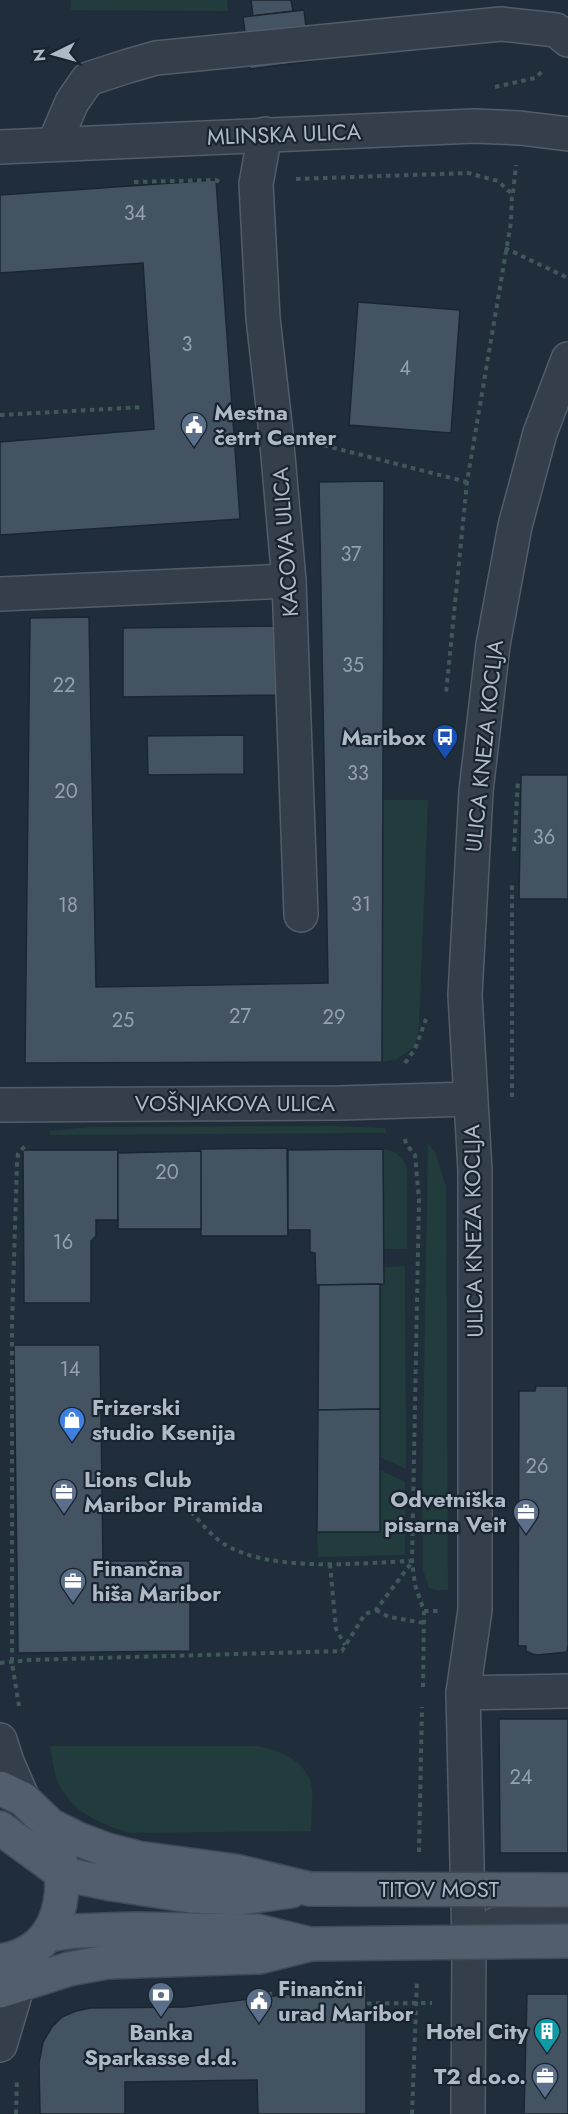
<svg xmlns="http://www.w3.org/2000/svg" width="568" height="2114" font-family="Jost,sans-serif">
	<style>
		.green { fill: #223b3c }
		.building { fill: #445362; stroke: #1b2632; stroke-width: 1.5 }
		.lines { fill: none; stroke-linecap: round; stroke-linejoin: round }
		.minor-casing { stroke: #525d69; stroke-width: 36 }
		.major-casing { stroke: #404b57; stroke-width: 36 }
		.path { stroke: #405859; stroke-width: 4; stroke-dasharray: 4.5 4.5; stroke-linecap: butt }
		.minor { stroke: #343f4b; stroke-width: 33 }
		.major { stroke: #525e6b; stroke-width: 33 }
		.major-bridge-casing { stroke: #404b57; stroke-width: 36; stroke-linecap: butt }
		.major-bridge { stroke: #525e6b; stroke-width: 33 }
		.labels { text-anchor: middle; dominant-baseline: central; stroke-width: 4.5; stroke-linejoin: round; paint-order: stroke }
		.number-label { font-size: 20px; fill: #94a0ae }
		.street-label { font-size: 22px; fill: #afbac7; stroke: #192430 }
		.poi-label { font-size: 22px; font-weight: bold; fill: #afbac7; stroke: #192430; text-anchor: start }
	</style>
	<rect width="100%" height="100%" fill="#202e3b"/>
	<g class="green">
		<polygon points="71,0 227,0 228,11 71,10"/>
		<polygon points="382,800 428,800 419,1026 414,1047 397,1059 382,1062"/>
		<polygon points="338,1126 385,1128 386,1133 50,1135 49,1131 88,1127"/>
		<polygon points="428,1144 436,1154 446,1187 448,1590 436,1590 429,1588 423,1570 422,1496"/>
		<path d="M383 1149C396 1151 403 1156 407 1169V1249H384Z"/>
		<polygon points="405,1266 406,1469 380,1457 380,1284 384,1284 384,1267"/>
		<polygon points="380,1470 405,1482 405,1555 318,1557 317,1532 380,1532"/>
		<path d="M50 1746H258C278 1750 305 1760 311 1783 314 1798 311 1816 311 1831L131 1833C100 1825 64 1808 55 1774 53 1765 52 1755 50 1746Z"/>
	</g>
	<g class="building">
		<polygon points="251,0 291,0 293,11 253,16"/>
		<polygon points="304,10 310,61 250,69 243,17"/>
		<polygon points="216,180 240,519 0,535 0,442 154,429 143,263 0,273 0,195"/>
		<polygon points="358,302 460,310 451,433 349,425"/>
		<polygon points="384,481 382,1062 25,1063 30,618 89,617 96,987 328,983 319,482"/>
		<polygon points="275,626 276,695 123,697 123,628"/>
		<polygon points="244,735 244,774 148,775 147,736"/>
		<polygon points="521,775 568,775 568,899 519,899"/>
		<polygon points="287,1148 288,1236 201,1236 200,1149"/>
		<polygon points="383,1149 384,1284 316,1285 315,1253 310,1252 310,1230 288,1230 288,1150"/>
		<polygon points="23,1150 118,1150 118,1220 96,1220 96,1236 91,1241 91,1303 24,1303"/>
		<polygon points="201,1151 201,1229 118,1229 118,1153"/>
		<polygon points="380,1284 380,1409 318,1410 319,1285"/>
		<polygon points="14,1345 100,1345 103,1561 190,1561 190,1651 18,1653"/>
		<polygon points="536,1386 568,1386 568,1645 567,1652 538,1655 532,1654 526,1651 526,1646 518,1646 519,1391 535,1391"/>
		<polygon points="380,1409 380,1532 317,1532 318,1410"/>
		<polygon points="499,1719 568,1719 568,1853 500,1853"/>
		<polygon points="366,1985 366,2114 258,2114 257,2080 125,2082 125,2114 40,2114 39,2063 43,2042 52,2027 62,2017 76,2011 90,2008 184,2007"/>
		<polygon points="527,1994 568,1994 568,2114 524,2114"/>
	</g>
	<g class="lines">
		<g class="minor-casing">
			<g id="minor">
				<polyline points="265,134 256,184 263,318 276,433 289,581 301,915"/>
				<polyline points="54,144 72,102 88,79 128,66 156,58 501,24 556,30 568,40"/>
				<polyline points="0,147 474,126 520,128 568,134"/>
				<polyline points="0,594 289,581"/>
				<polyline points="0,1105 340,1103 470,1099"/>
				<polyline points="463,1693 568,1691"/>
				<polyline points="0,1740 7,1762 23,1799"/>
				<polyline points="469,1947 496,1924 511,1921 568,1920"/>
				<polyline points="0,2045 25,1961"/>
				<polyline points="468,2114 469,1947 463,1693 475,1610 475,1171 465,995 476,791 493,645 515,526 540,433 568,359"/>
			</g>
		</g>
		<g class="major-casing">
			<g id="major">
				<polyline points="0,1788 23,1799 50,1825 78,1839 107,1850 138,1858 235,1871 310,1889"/>
				<polyline points="0,1828 63,1874 112,1884 191,1896 240,1898 291,1891"/>
				<polyline points="48,1935 76,1931 134,1929 257,1931 306,1943"/>
				<path d="M0 1961C57 1953 68 1902 59 1853"/>
				<polyline points="0,1991 69,1969 107,1962 259,1957 311,1944"/>
			</g>
		</g>
		<g class="path">
			<polyline points="495,87 535,78 544,70"/>
			<polyline points="296,179 468,173 498,181 512,194 511,222 467,482 446,694"/>
			<polyline points="134,182 216,180 219,182"/>
			<polyline points="513,193 516,165"/>
			<polyline points="505,248 568,278"/>
			<polyline points="0,415 142,407"/>
			<polyline points="315,443 467,482"/>
			<polyline points="514,851 518,780"/>
			<polyline points="405,1063 415,1049 426,1019"/>
			<polyline points="512,1097 512,882"/>
			<polyline points="405,1139 406,1144 415,1155 419,1199 412,1561 415,1585 424,1611 423,1687"/>
			<path d="M185 1505C196 1517 211 1536 224 1544 271 1573 358 1563 411 1561"/>
			<polyline points="330,1564 336,1629 345,1645"/>
			<polyline points="376,1610 389,1617 424,1623"/>
			<polyline points="424,1611 438,1611"/>
			<polyline points="0,1663 29,1660 342,1651 365,1614 376,1610 412,1562"/>
			<polyline points="19,1706 12,1663 12,1322 17,1163 18,1154 26,1145"/>
			<polyline points="419,1852 422,1707"/>
			<polyline points="270,1992 271,2004 432,2003"/>
			<polyline points="16,2114 17,2079"/>
			<polyline points="412,2114 417,1980"/>
		</g>
		<use href="#minor" class="minor"/>
		<use href="#major" class="major"/>
		<g class="major-bridge-casing">
			<g id="major-bridge">
				<polyline points="310,1889 568,1890"/>
				<polyline points="311,1944 568,1941"/>
			</g>
		</g>
		<use href="#major-bridge" class="major-bridge"/>
	</g>
	<defs>
		<g id="civic-pin" transform="scale(1.35)"><path d="M0 17L-7.5 6A9.5 9.5 0 1 1 7.5 6Z" fill="#5c6f8a" stroke="#192430"/><path d="M-.6-6.5H3V-4.5H.6V-3L4-1V1h2V6H-6V1h2V-1L-.6-3ZM-1.2 2.5V6h2.4V2.5Z" fill="#fff"/></g>
		<g id="bus-pin" transform="scale(1.35)"><path d="M0 17L-7.5 6A9.5 9.5 0 1 1 7.5 6Z" fill="#1a4fb4" stroke="#192430"/><path d="M-5-6H5V4H4V6H2V4H-2V6H-4V4H-5ZM-3.5-4V0h7V-4ZM-3.5 1.2v1.5H-2V1.2ZM2 1.2v1.5H3.5V1.2Z" fill="#fff"/></g>
		<g id="shop-pin" transform="scale(1.35)"><path d="M0 17L-7.5 6A9.5 9.5 0 1 1 7.5 6Z" fill="#3f7fe0" stroke="#192430"/><path d="M-5-2.5h2.3a2.7 3.5 0 0 1 5.4 0H5L5.5 6h-11ZM-1.5-2.5h3a1.5 2.3 0 0 0-3 0Z" fill="#fff"/></g>
		<g id="office-pin" transform="scale(1.35)"><path d="M0 17L-7.5 6A9.5 9.5 0 1 1 7.5 6Z" fill="#5c6f8a" stroke="#192430"/><path d="M-6-3h4V-5.5h4V-3h4V5H-6ZM-1-4.5V-3h2v-1.5ZM-6 0V1H6V0Z" fill="#fff"/></g>
		<g id="bank-pin" transform="scale(1.35)"><path d="M0 17L-7.5 6A9.5 9.5 0 1 1 7.5 6Z" fill="#5c6f8a" stroke="#192430"/><path d="M-6-4H6V4H-6ZM0-2.3a2.3 2.3 0 1 0 0 4.6a2.3 2.3 0 1 0 0-4.6Z" fill="#fff"/></g>
		<g id="building-pin" transform="scale(1.35)"><path d="M0 17L-7.5 6A9.5 9.5 0 1 1 7.5 6Z" fill="#0f9aa8" stroke="#192430"/><path d="M-4-6H4V6H1V3H-1V6H-4ZM-2.5-4.3h1.7v1.8h-1.7ZM.8-4.3h1.7v1.8H.8ZM-2.5-1h1.7V.8h-1.7ZM.8-1h1.7V.8H.8Z" fill="#fff"/></g>
	</defs>
	<g fill-rule="evenodd">
		<use href="#civic-pin" x="194" y="425"/>
		<use href="#bus-pin" x="445" y="737"/>
		<use href="#shop-pin" x="72" y="1420"/>
		<use href="#office-pin" x="64" y="1492"/>
		<use href="#office-pin" x="526" y="1512"/>
		<use href="#office-pin" x="73" y="1581"/>
		<use href="#bank-pin" x="161" y="1995"/>
		<use href="#civic-pin" x="259" y="2001"/>
		<use href="#building-pin" x="547" y="2031"/>
		<use href="#office-pin" x="545" y="2076"/>
	</g>
	<g class="labels">
		<g class="number-label">
			<text x="135" y="213">34</text>
			<text x="187" y="344">3</text>
			<text x="405" y="368">4</text>
			<text x="351" y="554">37</text>
			<text x="353" y="665">35</text>
			<text x="64" y="685">22</text>
			<text x="358" y="773">33</text>
			<text x="66" y="791">20</text>
			<text x="544" y="837">36</text>
			<text x="361" y="904">31</text>
			<text x="68" y="905">18</text>
			<text x="240" y="1016">27</text>
			<text x="334" y="1017">29</text>
			<text x="123" y="1020">25</text>
			<text x="167" y="1172">20</text>
			<text x="63" y="1242">16</text>
			<text x="70" y="1369">14</text>
			<text x="537" y="1466">26</text>
			<text x="521" y="1777">24</text>
		</g>
		<g class="street-label">
			<text transform="translate(284 134) rotate(-2)">MLINSKA ULICA</text>
			<text transform="translate(285 542) rotate(-94)">KACOVA ULICA</text>
			<text transform="translate(484 746) rotate(-84)">ULICA KNEZA KOCLJA</text>
			<text x="235" y="1103">VOŠNJAKOVA ULICA</text>
			<text transform="translate(473 1231) rotate(-91)">ULICA KNEZA KOCLJA</text>
			<text x="439" y="1889">TITOV MOST</text>
		</g>
		<g class="poi-label">
			<text x="214" y="412">Mestna<tspan x="214" dy="25">četrt Center</tspan></text>
			<text x="426" y="737" text-anchor="end">Maribox</text>
			<text x="92" y="1407">Frizerski<tspan x="92" dy="25">studio Ksenija</tspan></text>
			<text x="84" y="1479">Lions Club<tspan x="84" dy="25">Maribor Piramida</tspan></text>
			<text x="506" y="1499" text-anchor="end">Odvetniška<tspan x="506" dy="25">pisarna Veit</tspan></text>
			<text x="92" y="1568">Finančna<tspan x="92" dy="25">hiša Maribor</tspan></text>
			<text x="278" y="1988">Finančni<tspan x="278" dy="25">urad Maribor</tspan></text>
			<text x="528" y="2031" text-anchor="end">Hotel City</text>
			<text x="161" y="2032" text-anchor="middle">Banka<tspan x="161" dy="25">Sparkasse d.d.</tspan></text>
			<text x="526" y="2076" text-anchor="end">T2 d.o.o.</text>
		</g>
	</g>
	<g transform="translate(54 54) rotate(265)" stroke="#192430" stroke-width="4.5" paint-order="stroke">
	<path d="M0-4.5L10 22L0 15L-10 22Z" fill="#afbac7"/>
	<text y="-9" font-size="16" font-weight="bold" text-anchor="middle" fill="#afbac7">N</text>
	</g>
</svg>
